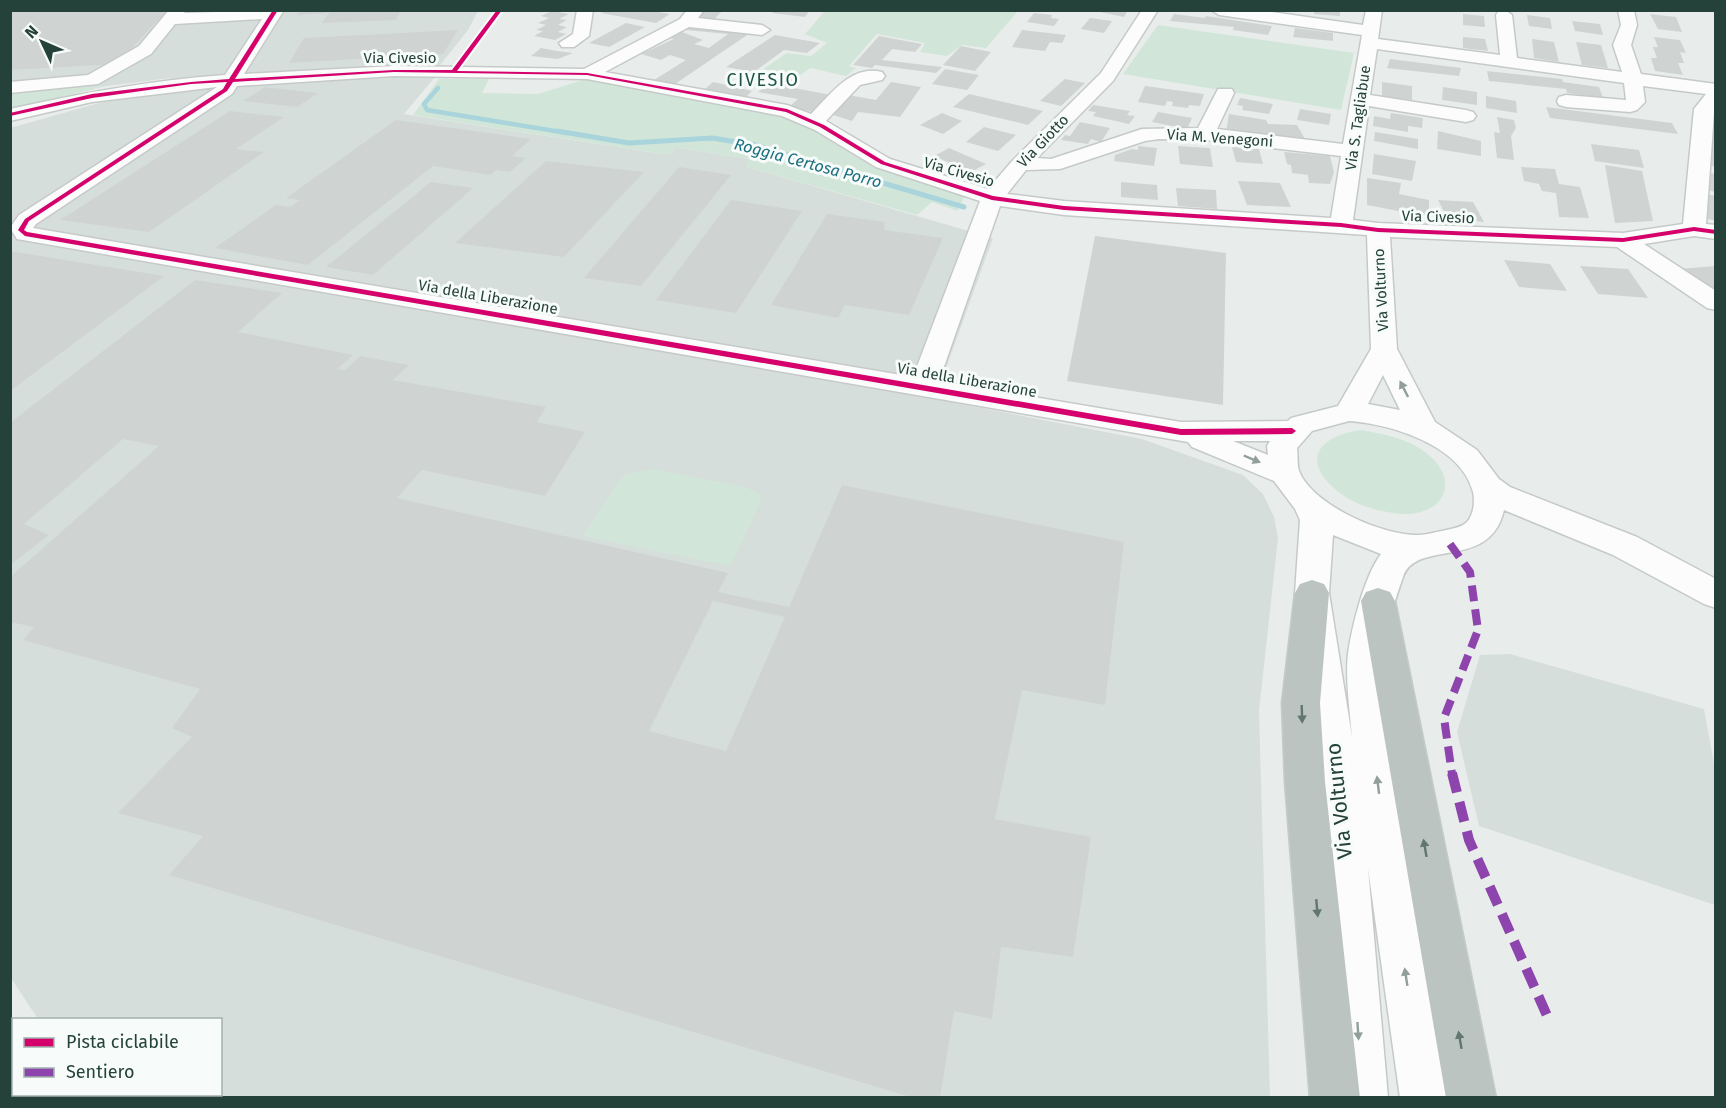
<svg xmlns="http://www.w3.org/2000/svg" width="1726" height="1108" font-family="'Fira Sans',sans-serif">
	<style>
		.built { fill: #d6dedb }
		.green { fill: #d1e6d8 }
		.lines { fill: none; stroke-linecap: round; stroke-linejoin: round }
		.stream-far1 { stroke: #a9d4db; stroke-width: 4.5 }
		.stream { stroke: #a9d4db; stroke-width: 5 }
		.building { fill: #cfd4d2; fill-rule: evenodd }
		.minor-casing { stroke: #c5cac8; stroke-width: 3 }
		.highway-casing { stroke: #c3ccc9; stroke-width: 3 }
		.minor { fill: #fcfcfc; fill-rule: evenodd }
		.highway { fill: #bcc4c2; fill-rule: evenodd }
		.quiet-far1 { stroke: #8e44ad; stroke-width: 8; stroke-dasharray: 16 8; stroke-linecap: butt }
		.quiet { stroke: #8e44ad; stroke-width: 10; stroke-dasharray: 20 10; stroke-linecap: butt }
		.cycleway-casing { stroke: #f7fbf9; stroke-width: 4 }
		.cycleway { fill: #d6006c; fill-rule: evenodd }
		.oneway { fill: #909f9b }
		.oneway2 { fill: #617670 }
		.labels { text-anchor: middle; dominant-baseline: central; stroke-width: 6; stroke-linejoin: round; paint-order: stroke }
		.far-street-label { font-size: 15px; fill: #24423a; stroke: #f7fbf9 }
		.far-water-label { font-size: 16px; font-style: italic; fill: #1c6f80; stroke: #f7fbf9 }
		.far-quarter-label { font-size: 18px; letter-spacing: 1.5px; fill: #1f5548; stroke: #f7fbf9 }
		.near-street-label { font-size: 21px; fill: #24423a; stroke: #f7fbf9 }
	</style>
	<rect width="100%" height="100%" fill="#e8edeb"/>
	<g class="built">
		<polygon points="11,11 478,11 468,30 437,69 391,67 162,79 107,86 11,92"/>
		<polygon points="387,76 435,77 404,114 669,155 676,147 749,159 747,167 993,238 935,399 1142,439 1243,475 1263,494 1274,517 1278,538 1259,711 1270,1097 91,1097 89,1095 220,1094 220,1020 38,1019 11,978 10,128 99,103 174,91"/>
		<polygon points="1510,654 1704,709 1715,769 1715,905 1479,826 1457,732 1480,655"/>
	</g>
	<g class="green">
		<polygon points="825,11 825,10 1018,11 986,48 962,45 947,56 920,52 925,43 877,34 849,66 856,68 846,76 810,68 799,76 763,69 787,53 811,56 827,43 805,34"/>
		<polygon points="1158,25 1354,53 1341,110 1123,74"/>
		<polygon points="439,79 489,79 482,93 538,94 586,79 767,110 800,120 872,162 965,195 958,211 932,202 917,215 747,167 748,159 677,147 669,155 413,115"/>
		<polygon points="107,86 11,109 11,92"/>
		<path d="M1361 430C1384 434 1406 438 1425 452 1462 480 1445 516 1401 514 1379 512 1354 505 1337 491 1299 459 1320 436 1361 430Z"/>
		<polygon points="654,469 748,488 759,494 761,501 730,566 583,536 619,481 626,474"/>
	</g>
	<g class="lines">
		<polyline class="stream-far1" points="438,88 424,104 427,110 567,133"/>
		<polyline class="stream" points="557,131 629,143 712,138 755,145 964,207"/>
	</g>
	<g class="building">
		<polygon points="10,10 167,10 117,64 10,70"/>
		<polygon points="300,10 329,10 327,13 297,15"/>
		<polygon points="331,10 401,10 396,20 322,23"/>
		<polygon points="606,10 648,10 670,14 656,23 601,13"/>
		<polygon points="706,10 723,10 712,22 695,20"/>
		<polygon points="775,10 810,10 805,17 772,13"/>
		<polygon points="1091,10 1128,10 1124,17"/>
		<polygon points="1314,10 1340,10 1340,16 1314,14"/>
		<polygon points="552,11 569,14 559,19 567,20 558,25 567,27 558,32 566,34 555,40 534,36 543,31 536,30 546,25 538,23 549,18 541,16"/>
		<polygon points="1034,13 1052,15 1051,18 1059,19 1054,26 1027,22"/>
		<polygon points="1174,14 1205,18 1206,16 1272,26 1268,35 1233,30 1234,27 1170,21"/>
		<polygon points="1463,14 1484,16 1485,27 1463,25"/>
		<polygon points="1650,14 1676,17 1682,32 1658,29"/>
		<polygon points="1527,15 1550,18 1552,29 1529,26"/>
		<polygon points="1090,18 1112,21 1104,33 1081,29"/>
		<polygon points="1572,21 1600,24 1603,35 1575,31"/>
		<polygon points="626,23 645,27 609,47 589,43"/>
		<polygon points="691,25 753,31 675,84 654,80 686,60 670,55 661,60 641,54 674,39 670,38 682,32 703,40 694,44 709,48 728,34 686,30"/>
		<polygon points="1295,28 1333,33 1333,41 1293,37"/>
		<polygon points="458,30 443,54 289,63 304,38"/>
		<polygon points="1022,30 1066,35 1062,43 1050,42 1045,51 1012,47"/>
		<polygon points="775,35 820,43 807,53 784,50 754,72 726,67"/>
		<polygon points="879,36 922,44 915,52 892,49 882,60 942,67 936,73 875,65 872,68 853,65"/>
		<polygon points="1463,37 1485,39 1488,51 1463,48"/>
		<polygon points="1654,37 1680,40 1686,53 1680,52 1684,63 1678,63 1683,75 1655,71 1651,58 1657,58 1653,47 1658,47"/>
		<polygon points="1532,39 1554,42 1559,62 1534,58"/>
		<polygon points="1576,42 1601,45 1608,68 1582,65"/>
		<polygon points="961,46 991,52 975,71 943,65"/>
		<polygon points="541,48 557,51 573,53 558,59 531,56"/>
		<polygon points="1390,59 1461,68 1459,76 1387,68"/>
		<polygon points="945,69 979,75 967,90 932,84"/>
		<polygon points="1487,71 1562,79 1563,82 1599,87 1603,98 1567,93 1566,89 1489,81"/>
		<polygon points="781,77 797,80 789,87 831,95 813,112 789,107 798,99 758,92"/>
		<polygon points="1065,79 1085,83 1061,106 1040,101"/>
		<polygon points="713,82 752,91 745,98 704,90"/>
		<polygon points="891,82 921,87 900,117 858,112 852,121 833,115 848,95 876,100"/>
		<polygon points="1382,82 1412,86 1412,100 1382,96"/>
		<polygon points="1145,86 1204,94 1200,106 1189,105 1188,108 1172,106 1173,102 1167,101 1165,106 1138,102"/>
		<polygon points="265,87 318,93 297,107 243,101"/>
		<polygon points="1443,87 1477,92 1477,105 1442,100"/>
		<polygon points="969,94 1043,111 1028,125 953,107"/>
		<polygon points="1486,96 1516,101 1517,113 1486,108"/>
		<polygon points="1240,98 1273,104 1269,114 1242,110 1243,106 1237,105"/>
		<polygon points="1093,105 1130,111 1127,115 1135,116 1129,124 1093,116 1096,112 1088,111"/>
		<polygon points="1546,107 1672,123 1678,134 1550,118"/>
		<polygon points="1300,109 1331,114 1329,125 1297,120"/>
		<polygon points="230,111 284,117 236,149 264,152 149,232 60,220"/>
		<polygon points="1158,112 1192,118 1187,129 1152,122"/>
		<polygon points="942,113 962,121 943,134 920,125"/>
		<polygon points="1391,113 1423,118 1422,128 1408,126 1408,132 1373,126 1374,116 1390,119"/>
		<polygon points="1229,114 1266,120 1268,124 1297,125 1305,139 1226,132"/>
		<polygon points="1497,117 1514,120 1516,128 1511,136 1514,160 1497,158 1494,132 1500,133"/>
		<polygon points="396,120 531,139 512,156 526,158 510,172 496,170 490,175 433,166 308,265 215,248 276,205 290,207 300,200 286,198"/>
		<polygon points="1080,122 1110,128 1101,142 1091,139 1088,144 1061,140 1065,135 1070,136"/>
		<polygon points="1709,125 1716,126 1716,167 1704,164"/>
		<polygon points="984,127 1016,135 998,151 966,142"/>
		<polygon points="1438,131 1481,141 1481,156 1437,149"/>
		<polygon points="1375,132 1418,139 1418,149 1374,141"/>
		<polygon points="1591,144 1639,150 1644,168 1595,161"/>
		<polygon points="1138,146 1157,148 1154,166 1114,161 1115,155 1132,149 1138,150"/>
		<polygon points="1178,146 1210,148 1213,167 1180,164"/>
		<polygon points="1232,147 1259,149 1263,164 1236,162"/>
		<polygon points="949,148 986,164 971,172 934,156"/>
		<polygon points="1284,152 1330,156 1334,172 1330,184 1309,183 1308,175 1292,173 1291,165 1287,164"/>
		<polygon points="1374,154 1416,161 1412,181 1372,174"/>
		<polygon points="546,161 644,172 564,257 455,243"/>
		<polygon points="1605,165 1642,171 1653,221 1615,223"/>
		<polygon points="679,167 731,175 641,286 584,278"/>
		<polygon points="1521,167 1555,169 1559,184 1580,187 1589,218 1559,217 1556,193 1542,191 1539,184 1524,181"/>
		<polygon points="1704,172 1716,174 1716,192 1706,190"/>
		<polygon points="1367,178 1401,183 1399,194 1429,200 1429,217 1367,205"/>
		<polygon points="1238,181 1280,183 1291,207 1247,205"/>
		<polygon points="431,182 473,188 373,275 326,267"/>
		<polygon points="1121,182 1157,185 1158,200 1121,197"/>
		<polygon points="1176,188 1216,190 1217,209 1178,206"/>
		<polygon points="1702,193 1716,196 1716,221 1704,218"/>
		<polygon points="731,200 802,211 736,313 656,300"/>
		<polygon points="1438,200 1473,202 1484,222 1448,219"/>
		<polygon points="827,214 885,222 884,230 943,238 909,315 845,305 838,318 771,305"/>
		<polygon points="1095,236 1226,253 1223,405 1067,381"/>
		<polygon points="10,251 164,276 10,391"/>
		<polygon points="1504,260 1550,264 1567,291 1519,287"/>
		<polygon points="1580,266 1628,269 1648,298 1598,294"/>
		<polygon points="1716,266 1716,297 1678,269"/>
		<path d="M195 280 282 293 238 332 353 355 337 369 345 370 360 356 409 365 393 380 546 407 537 422 585 432 545 496 422 470 397 498 728 573 718 592 789 607 842 485 1124 542 1105 705 1022 690 995 819 1091 837 1073 957 1001 947 992 1019 954 1011 940 1098H914L169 875 203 836 118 813 192 737 172 728 200 689 23 640 34 627 10 622V577L159 446 123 439 24 524 49 535 10 565V423ZM713 601 785 617 726 751 649 731Z"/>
	</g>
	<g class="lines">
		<g class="minor-casing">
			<g id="minor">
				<path d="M169 10H186L184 13 284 10 244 74 394 66 584 69 680 19 687 10H704L698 18 762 25 770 30 762 35 689 27 605 72 787 105 811 114C830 95 851 64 882 72L885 76 882 80 860 85 826 121 890 159 988 189 1013 160 1101 73 1142 10H1158L1113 81 1037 158 1051 159 1142 129 1198 128 1216 93 1218 89H1232L1234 93 1217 129 1343 144 1362 35 1219 15 1211 10H1258L1363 25 1366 10H1382L1378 39 1500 55 1496 15 1498 12 1505 10 1512 15 1517 58 1622 72 1613 45 1621 25 1618 10H1634L1637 25 1631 45 1641 74 1716 84 1706 224 1716 225V239L1694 236 1644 244 1716 291V310L1707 308 1617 247 1390 237 1397 349 1435 422 1477 450 1499 479 1510 487 1637 537 1716 579V608L1704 604 1613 555 1504 510C1490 572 1416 538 1403 577 1395 600 1384 633 1384 657 1384 700 1392 745 1398 788 1412 892 1432 994 1450 1098H1400L1368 868 1388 1098H1338L1320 784 1295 593 1300 520 1295 509 1274 481 1192 447 1188 442 17 239 10 228 19 215 217 87 92 102 10 121V109C82 93 152 80 225 75L262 19 175 24 151 54 98 84 10 93V82L88 75 139 46ZM1377 49 1624 83 1626 100 1566 95 1559 97 1557 101 1559 105 1566 107 1630 112 1637 110 1645 102 1643 86 1706 94 1694 109 1683 224 1623 233 1378 223 1353 220 1369 106 1466 122 1473 120 1476 116 1473 112 1466 110 1370 95ZM394 76 587 79 782 116 815 130 876 167 980 201 913 377 33 228 36 224 232 94 237 86ZM1159 139 1205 140 1341 156 1331 218 1064 201 1007 194 1026 170 1060 169 1145 141ZM1000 206 1064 215 1367 235 1371 349 1338 406 1291 418 1288 421 1181 422 939 381ZM1383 375 1400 410 1368 404ZM1349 421C1391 424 1461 445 1473 492 1475 501 1474 514 1467 522 1461 528 1450 529 1442 531 1435 532 1426 535 1419 535 1384 536 1313 506 1299 471 1297 465 1298 455 1297 448L1312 431ZM1233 441H1270L1267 446 1268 455ZM1333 535 1381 554C1364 577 1352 626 1348 654 1345 678 1350 712 1352 737L1329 593Z"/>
				<polygon points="577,10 593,10 589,36 574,47 562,47 559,43 573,34"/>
			</g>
		</g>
		<g class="highway-casing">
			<g id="highway">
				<polygon points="1312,580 1324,584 1329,593 1320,703 1325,782 1360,1098 1310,1098 1285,782 1282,703 1295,593 1300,584"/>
				<polygon points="1378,588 1390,592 1395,601 1496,1098 1446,1098 1361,601 1366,592"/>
			</g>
		</g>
		<use href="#minor" class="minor"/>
		<use href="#highway" class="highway"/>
		<polyline class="quiet-far1" points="1450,544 1470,572 1478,630 1444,718 1452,774"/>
		<polyline class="quiet" points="1452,773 1469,840 1549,1020"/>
		<g class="cycleway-casing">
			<polygon id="cycleway" points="273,10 278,10 235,79 394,70 452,70 497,10 502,10 457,71 587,73 787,109 824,125 885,162 993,196 1064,206 1341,223 1378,228 1623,238 1694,227 1716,230 1716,234 1694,231 1623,242 1378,232 1341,227 1064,210 992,200 881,164 820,127 786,112 587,75 394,72 233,82 227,91 29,221 24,230 27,232 1181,429 1292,428 1296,431 1292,434 1181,435 25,236 18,230 25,219 223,89 227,82 191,84 92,98 10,116 10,113 92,94 191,82 229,79"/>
		</g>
		<use href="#cycleway" class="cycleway"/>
	</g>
	<defs><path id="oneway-solid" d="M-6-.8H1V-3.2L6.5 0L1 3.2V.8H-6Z" transform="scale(1.5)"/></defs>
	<g class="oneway">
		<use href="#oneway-solid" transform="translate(1404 389) rotate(-117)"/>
		<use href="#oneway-solid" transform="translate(1252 459) rotate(23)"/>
		<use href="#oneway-solid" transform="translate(1378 785) rotate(-97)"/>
		<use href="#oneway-solid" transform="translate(1406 977) rotate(-99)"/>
		<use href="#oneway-solid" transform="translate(1358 1031) rotate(86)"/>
	</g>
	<g class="oneway2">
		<use href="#oneway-solid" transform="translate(1302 714) rotate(88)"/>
		<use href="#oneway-solid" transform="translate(1425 848) rotate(-100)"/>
		<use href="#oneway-solid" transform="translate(1317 908) rotate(85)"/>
		<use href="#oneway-solid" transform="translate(1460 1040) rotate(-100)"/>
	</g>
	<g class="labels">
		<g class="far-street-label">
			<text x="400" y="58">Via Civesio</text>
			<text transform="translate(1358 118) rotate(-82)">Via S. Tagliabue</text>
			<text transform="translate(1220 138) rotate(4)">Via M. Venegoni</text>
			<text transform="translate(1043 141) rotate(-46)">Via Giotto</text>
			<text transform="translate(959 172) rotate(16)">Via Civesio</text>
			<text transform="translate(1438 217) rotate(2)">Via Civesio</text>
			<text transform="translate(1381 290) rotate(-93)">Via Volturno</text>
			<text transform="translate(488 297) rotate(10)">Via della Liberazione</text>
			<text transform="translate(967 380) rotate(10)">Via della Liberazione</text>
		</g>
		<g class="far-water-label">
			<text transform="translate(808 163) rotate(15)">Roggia Certosa Porro</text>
		</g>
		<g class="far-quarter-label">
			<text x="763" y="80">CIVESIO</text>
		</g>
		<g class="near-street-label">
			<text transform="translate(1339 801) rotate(-96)">Via Volturno</text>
		</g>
	</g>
	<rect width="1726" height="1108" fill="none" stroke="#24423a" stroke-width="24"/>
	<rect x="12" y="1018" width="210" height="78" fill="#f7fbf9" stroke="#a3b1ad" stroke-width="1.5"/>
	<rect x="24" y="1038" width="30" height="9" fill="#d6006c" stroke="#a3b1ad" stroke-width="1.5"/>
	<text x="66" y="1048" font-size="18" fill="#24423a">Pista ciclabile</text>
	<rect x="24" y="1068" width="30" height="9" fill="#8e44ad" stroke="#a3b1ad" stroke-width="1.5"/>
	<text x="66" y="1078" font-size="18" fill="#24423a">Sentiero</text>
	<g transform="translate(42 42) rotate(314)" stroke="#f7fbf9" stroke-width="4.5" paint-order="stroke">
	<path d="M0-4.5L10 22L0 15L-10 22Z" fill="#24423a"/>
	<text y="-9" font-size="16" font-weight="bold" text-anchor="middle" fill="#24423a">N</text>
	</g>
</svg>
